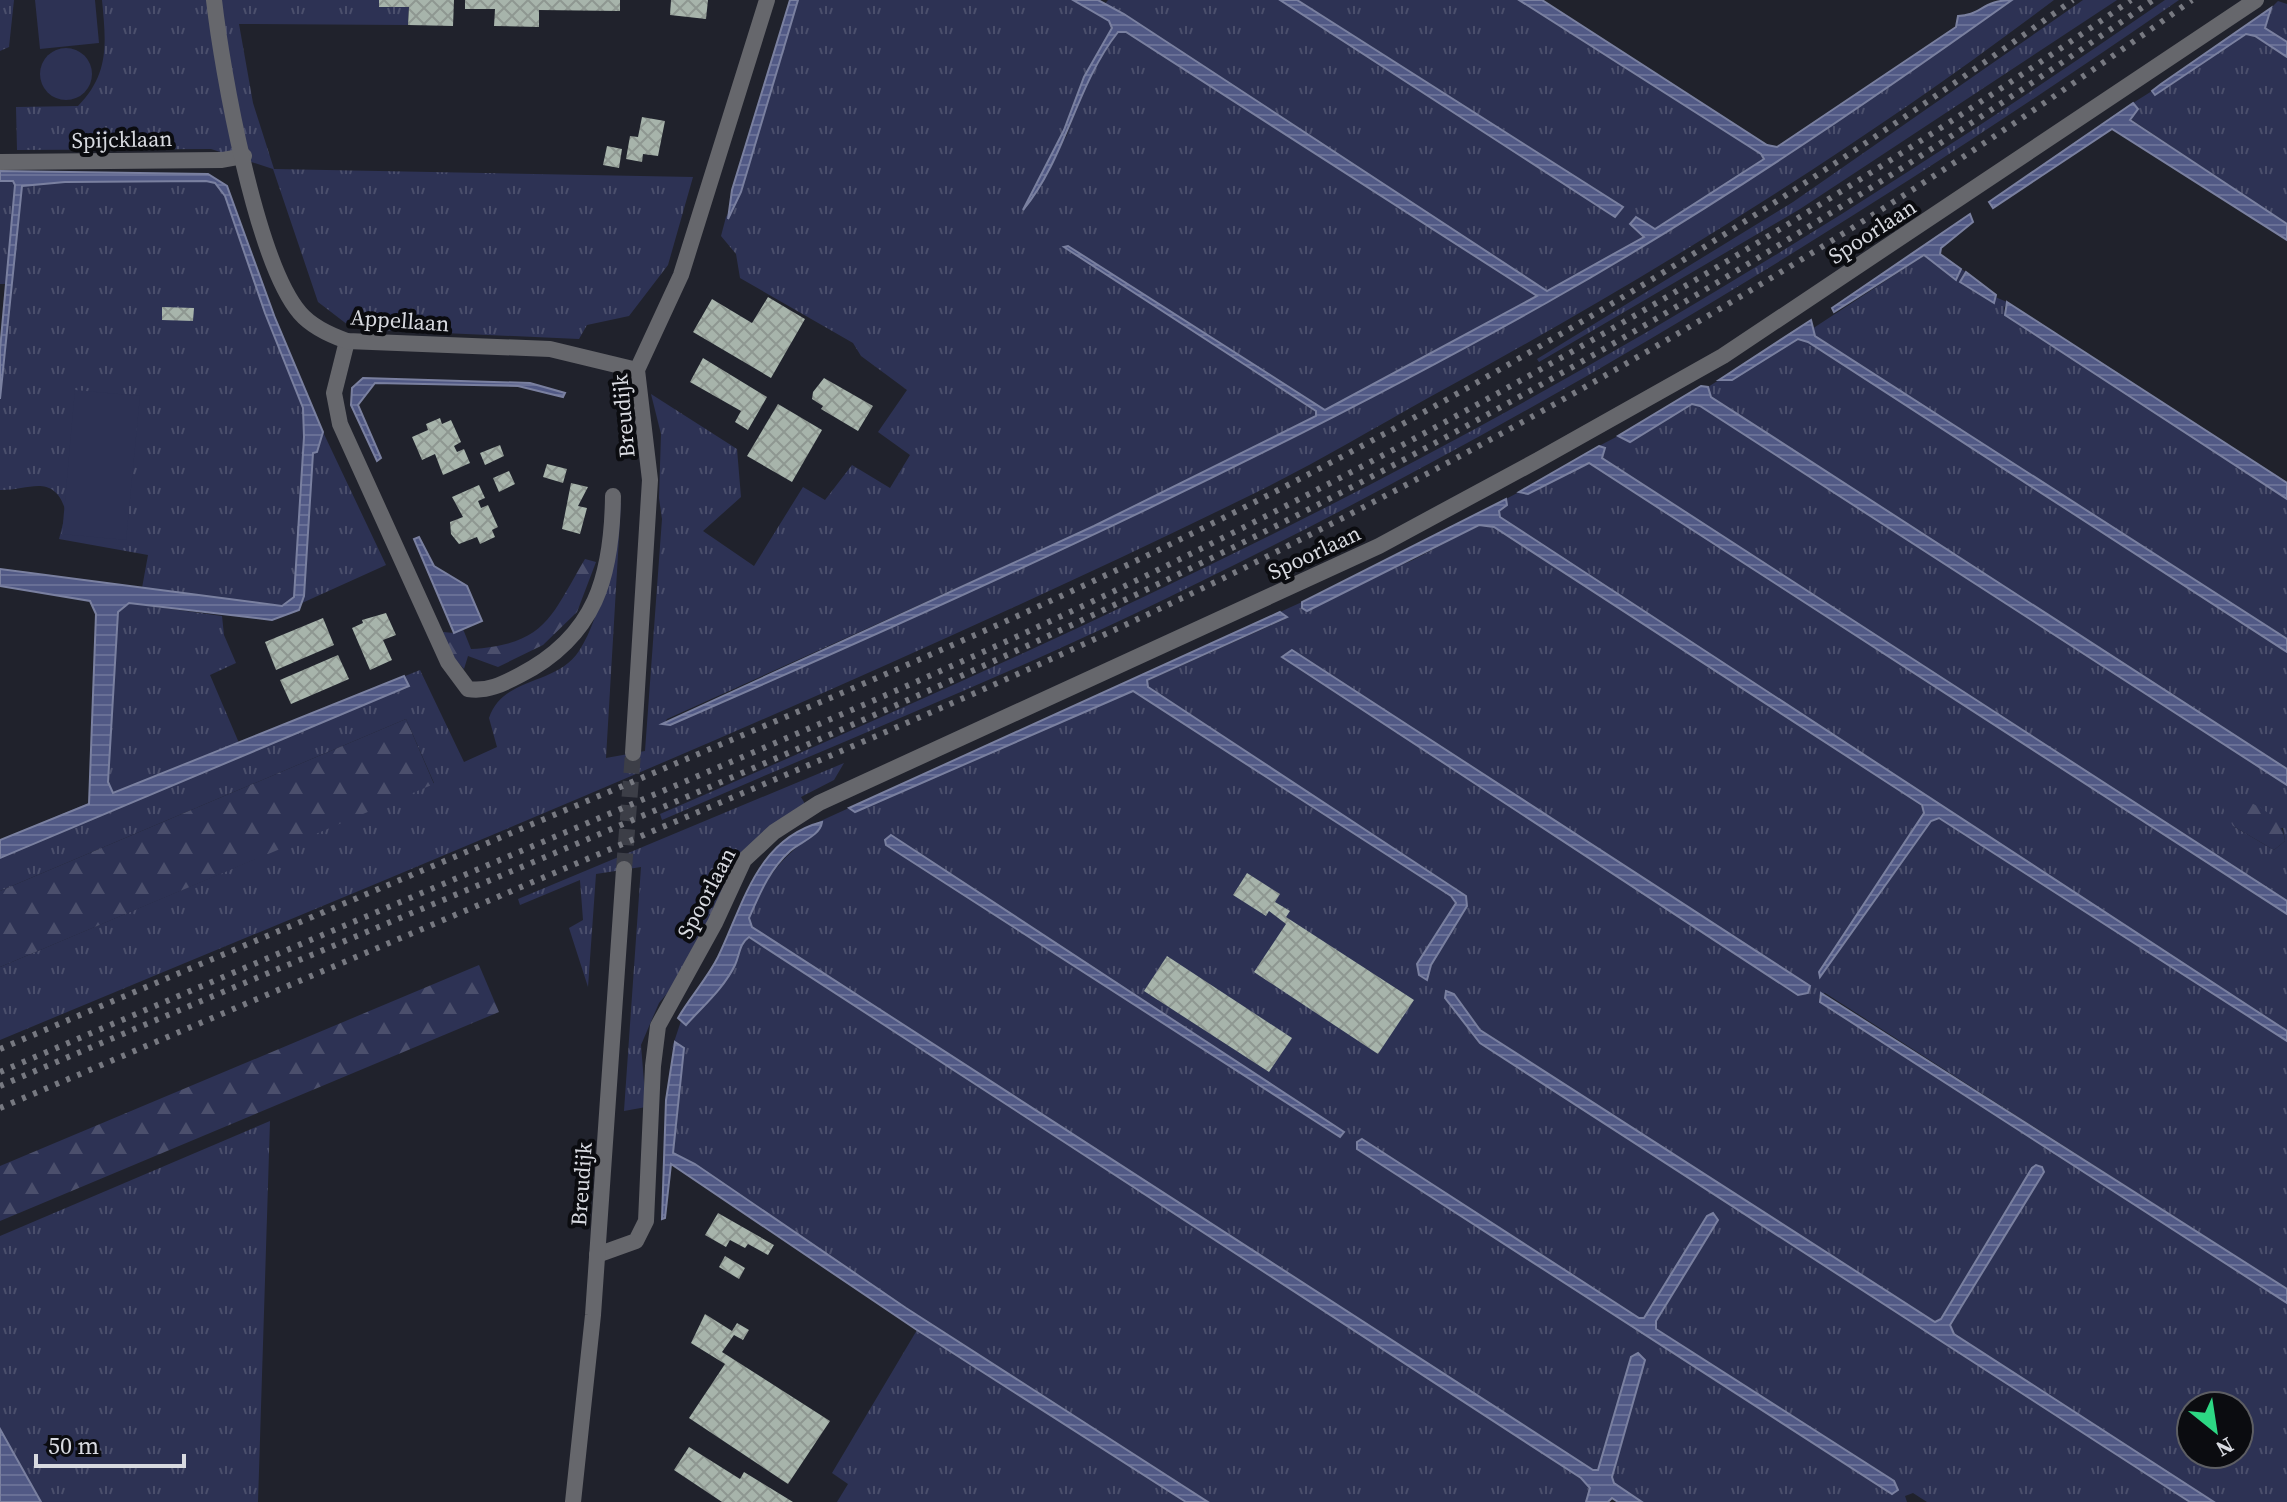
<svg xmlns="http://www.w3.org/2000/svg" width="2287" height="1502" font-family="'Source Serif 4',serif">
	<style>
		.grass { fill: url(#grass-tufts); fill-rule: evenodd }
		.forest { fill: url(#forest-firs) }
		.pitch { fill: #2d3254 }
		.water { fill: url(#water-rules); stroke: #7a80a0; stroke-width: 2 }
		.building { fill: url(#building-cross-hatch) }
		.lines { fill: none; stroke-linecap: round; stroke-linejoin: round }
		.tertiary-tunnel { stroke: #3c3e47; stroke-width: 16; stroke-dasharray: 16 8; stroke-linecap: butt }
		.minor { stroke: #66676c; stroke-width: 16 }
		.tertiary { stroke: #66676c; stroke-width: 16 }
		.rail { stroke: #777981; stroke-width: 6; stroke-dasharray: 4 8; stroke-linecap: butt }
		.labels { text-anchor: middle; dominant-baseline: central; stroke-width: 8; stroke-linejoin: round; paint-order: stroke }
		.street-label { font-size: 22px; fill: #d8dae0; stroke: #0b0c10 }
	</style>
	<defs>
		<pattern id="grass-tufts" width="24" height="20" patternUnits="userSpaceOnUse" patternTransform="scale(2)"><rect width="24" height="20" fill="#2d3254"/><path d="M3 7l-1-3M5 7V3M7 7l1-3M15 17l-1-3M17 17v-4M19 17l1-3" fill="none" stroke="#4b4f6c"/></pattern>
		<pattern id="forest-firs" width="22" height="20" patternUnits="userSpaceOnUse" patternTransform="scale(2)"><rect width="22" height="20" fill="#2d3254"/><path d="M5 1l3.5 6h-7zM16 11l3.5 6h-7z" fill="#4b4f6c"/></pattern>
		<pattern id="water-rules" width="6" height="5" patternUnits="userSpaceOnUse" patternTransform="scale(2)"><rect width="6" height="5" fill="#515985"/><path d="M0 2.5h6" fill="none" stroke="#697096"/></pattern>
		<pattern id="building-cross-hatch" width="8" height="8" patternUnits="userSpaceOnUse" patternTransform="scale(2)"><rect width="8" height="8" fill="#a7b4ab"/><path d="M0 0l8 8M0 8l8-8" fill="none" stroke="#8e9791"/></pattern>
	</defs>
	<rect width="100%" height="100%" fill="#20222c"/>
	<g class="grass">
		<polygon points="0,0 14,0 9,47 0,51"/>
		<path d="M102 0H379L380 7H409L408 25 239 24 253 103 274 169 693 177 668 265 629 316 587 325 579 339 378 330 348 325 318 302 273 169 211 149 17 150 16 107 78 106C110 74 106 42 102 0Z"/>
		<path d="M798 0H1073L1109 21 1112 28 1084 77 1064 130 1025 210 1067 135 1087 79 1118 32H1126L1537 296 1325 410 1065 247 1316 412V416L1094 526 667 719 664 724 670 725C969 595 1265 461 1549 302 1709 212 1862 107 2012 0H2054C1857 149 1645 280 1428 398 1371 430 1314 464 1255 493 847 693 419 865 0 1040V967L434 783 406 719 0 891V840L113 793 108 782 118 612 128 603 222 616 224 635 236 663 210 675 239 743 420 670 464 762 497 747 489 718C503 676 556 686 579 651 606 609 608 552 616 503H621L606 758 645 751 662 519 659 498 661 434 651 394 737 449 741 497 703 531 754 566 803 487 825 500 852 465 890 488 910 455 878 432 907 390 861 356 853 343 740 278 736 254 721 236 726 217 741 192Z"/>
		<polygon points="1108,0 1280,0 1615,217 1623,207 1297,0 1519,0 1761,154 1764,159 1644,237 1547,291 1105,4"/>
		<polygon points="2083,0 2117,0 1800,209 1539,362 1537,359 1793,202"/>
		<path d="M2165 0H2179C1845 231 1499 440 1132 615 978 688 819 751 662 820L660 814C916 703 1170 591 1417 460 1676 323 1924 167 2165 0Z"/>
		<polygon points="2278,1 2287,4 2287,42 2265,28 2271,8"/>
		<polygon points="2246,34 2255,36 2287,57 2287,224 2129,118 2138,110 2133,103 2152,91 2155,94 2165,89"/>
		<polygon points="0,181 14,181 15,185 6,284 0,284"/>
		<path d="M206 181 215 183 225 196 265 313 303 407 304 437 294 597 282 606 142 588 148 555 59 539 66 512C54 471 28 491 0 490V399L22 186 65 182Z"/>
		<polygon points="1925,255 1957,280 1961,269 1966,272 1960,282 2007,302 2004,308 2005,315 2287,499 2287,639 1814,336 1812,329"/>
		<polygon points="1798,339 1808,342 2287,652 2287,769 1711,397 1708,387 1719,380 1732,380"/>
		<path d="M1692 404 1700 406 2287 785V901L1602 458 1605 448 1599 446 1618 436 1630 442ZM2233 826 2283 828 2285 841 2274 850Z"/>
		<polygon points="323,432 386,565 302,603 313,453 317,451"/>
		<polygon points="1589,463 2287,914 2287,1031 1500,517 1498,511 1507,505 1506,499 1519,492 1528,494"/>
		<path d="M1479 525 1494 527 1922 805 1924 813 1820 976 1931 821 1939 818 2287 1041V1289L1825 993 1819 997 1820 1002 2287 1303V1502H2214L1954 1334 1950 1326 2044 1172 2042 1167 1941 1319 1935 1322 1480 1030 1454 994 1445 998 1480 1043 2190 1502H1927L1913 1493 1905 1496 1907 1502H1642L1613 1483 1612 1477 1645 1360 1638 1354 1631 1357 1598 1470H1593L752 927 749 918C767 876 780 857 819 831L814 824 849 808 855 812 1133 691 1451 896 1457 903 1431 965 1467 906 1466 896 1147 687V681L1283 620 1286 617 1280 612 1302 602V607L1413 560ZM1292 650 1809 986 1808 993 1283 657ZM1362 1139 1639 1318H1644L1707 1216 1713 1213 1655 1321V1329L1893 1481 1897 1490 1891 1494 1357 1149V1143ZM2191 1406H2239V1454H2191Z"/>
		<polygon points="844,763 834,780 801,797 805,804 747,848 680,978 659,1003 641,1045 646,1107 624,1111 641,867 596,874 588,987 569,928 583,920 580,880 520,905 518,899"/>
		<polygon points="748,937 1581,1478 1590,1488 1586,1502 1208,1502 906,1308 695,1164 673,1153 675,1042 671,1051 681,1021 686,1024 736,964 743,941"/>
		<polygon points="270,1121 258,1502 41,1502 0,1429 0,1236"/>
		<polygon points="917,1330 932,1339 1186,1502 837,1502 848,1484 832,1473"/>
	</g>
	<g class="forest">
		<path d="M585 559 596 562 577 612 543 645 498 667 468 656 464 669 452 656 443 632 454 633 463 629 471 649C546 644 550 618 585 559Z"/>
		<polygon points="406,719 434,784 0,967 0,891"/>
		<path d="M2237 796C2259 807 2282 815 2285 841L2274 850 2233 826 2223 808Z"/>
		<polygon points="479,965 499,1012 0,1221 0,1166"/>
	</g>
	<g class="pitch">
		<polygon points="35,0 95,0 99,43 40,49"/>
		<circle cx="66" cy="74" r="26"/>
		<polygon points="75,390 140,396 126,540 62,534"/>
	</g>
	<g class="water">
		<polygon points="790,0 798,0 741,192 728,219 732,190"/>
		<path d="M1073 0H1098L1124 14 1547 291 1644 237 1630 224 1636 217 1655 229 1764 159 1761 154 1519 0H1542L1767 145 1777 147 1956 27 1958 16C1980 16 1983 0 2012 0 1862 107 1709 211 1548 302 1265 461 969 595 670 725L662 724 1094 526 1316 416V411L1064 247 1068 246 1325 410 1537 296 1126 32H1118C1076 85 1066 158 1023 210L1064 130 1084 77 1112 28 1109 21Z"/>
		<polygon points="1280,0 1297,0 1623,207 1615,217"/>
		<polygon points="2271,8 2265,28 2287,42 2287,57 2255,36 2246,34 2155,95 2152,91 2161,84"/>
		<polygon points="2133,103 2138,109 2130,120 2287,224 2287,240 2112,129 1993,208 1989,202"/>
		<polygon points="0,171 208,174 227,186 275,318 323,432 317,452 313,453 304,596 299,610 272,620 129,603 118,612 108,782 113,793 404,676 409,686 0,858 0,840 89,804 96,614 90,601 0,586 0,569 282,606 294,597 304,437 303,408 265,313 225,196 215,183 206,181 65,182 22,186 0,399 0,350 15,185 13,181 0,181"/>
		<polygon points="1970,214 1973,222 1941,248 1940,254 1961,269 1956,280 1924,255 1834,312 1832,308"/>
		<polygon points="1966,272 1996,295 1994,303 1960,282"/>
		<polygon points="2007,302 2287,483 2287,499 2005,315"/>
		<polygon points="1811,320 1815,336 2287,639 2287,652 1808,342 1798,339 1732,380 1719,380"/>
		<polygon points="363,378 530,383 565,393 563,397 518,386 375,383 358,405 381,458 377,461 351,405 352,388"/>
		<polygon points="1701,386 1708,387 1711,397 2287,769 2287,785 1700,406 1692,404 1630,442 1618,436"/>
		<polygon points="1599,446 1605,448 1602,458 2287,901 2287,914 1589,463 1528,494 1519,492"/>
		<polygon points="1506,499 1507,505 1499,511 1500,517 2287,1031 2287,1041 1939,818 1931,821 1820,977 1819,972 1924,813 1922,805 1494,527 1479,525 1307,611 1302,608 1302,602"/>
		<polygon points="419,537 434,566 467,586 482,621 454,633 414,539"/>
		<polygon points="1280,612 1287,617 1147,680 1148,687 1466,896 1467,906 1431,965 1427,980 1419,975 1417,964 1456,903 1451,896 1133,691 855,812 849,808"/>
		<polygon points="1292,650 1810,986 1808,993 1798,995 1282,657"/>
		<path d="M822 822C820 836 800 842 790 851 769 870 760 893 749 918L752 927 1593 1470H1598L1631 1357 1638 1353 1645 1360 1612 1477 1614 1483 1642 1502H1618L1612 1498 1608 1502H1586L1590 1488 1581 1478 749 937C739 944 740 954 735 965 724 988 703 1006 686 1025L678 1018C690 997 707 979 718 957 744 903 757 839 822 822Z"/>
		<polygon points="891,835 1344,1132 1340,1137 886,845 885,840"/>
		<polygon points="1446,991 1454,994 1480,1030 1935,1322 1941,1319 2032,1168 2036,1165 2042,1167 2044,1172 1950,1325 1954,1334 2214,1502 2190,1502 1480,1043 1445,998"/>
		<polygon points="1821,993 2287,1289 2287,1303 1820,1002"/>
		<polygon points="675,1042 684,1048 673,1153 695,1164 906,1308 1208,1502 1186,1502 917,1330 671,1164 665,1218 662,1219 666,1100"/>
		<polygon points="1362,1139 1639,1318 1644,1318 1707,1216 1713,1213 1718,1220 1656,1321 1656,1329 1894,1481 1898,1490 1892,1494 1357,1149 1357,1142"/>
		<polygon points="0,1429 41,1502 0,1502"/>
	</g>
	<g class="building">
		<polygon points="379,0 454,0 453,26 408,25 409,7 379,7"/>
		<polygon points="465,0 620,0 620,11 539,10 539,27 494,26 495,9 465,9"/>
		<polygon points="671,0 708,0 706,19 670,15"/>
		<polygon points="642,117 665,121 658,156 643,154 642,162 626,159 630,136 638,137"/>
		<polygon points="607,146 622,149 619,168 603,165"/>
		<polygon points="768,297 805,319 771,378 693,332 712,299 752,323"/>
		<polygon points="162,307 194,308 193,321 162,320"/>
		<polygon points="703,358 767,397 748,430 735,422 741,411 690,382"/>
		<polygon points="824,378 873,406 858,431 821,409 823,406 812,399 813,392"/>
		<polygon points="778,404 822,430 792,482 747,456"/>
		<polygon points="440,418 442,424 451,420 461,442 454,446 457,452 464,449 470,463 443,475 435,454 422,460 412,437 428,430 426,424"/>
		<polygon points="500,445 504,456 485,465 480,453"/>
		<polygon points="547,464 567,469 563,483 543,477"/>
		<polygon points="509,471 515,484 499,492 493,478"/>
		<polygon points="571,483 588,487 578,506 587,508 580,534 562,529"/>
		<polygon points="479,485 485,498 478,501 481,508 488,505 498,527 492,530 495,537 480,544 477,537 459,544 451,534 450,522 463,517 452,497"/>
		<polygon points="386,613 396,635 383,640 392,660 370,670 352,628 363,623 362,620"/>
		<polygon points="323,618 334,645 276,670 265,642"/>
		<polygon points="338,655 349,679 291,704 280,680"/>
		<polygon points="1247,873 1280,894 1275,902 1290,911 1286,917 1414,1000 1378,1054 1254,972 1286,924 1269,911 1266,916 1233,895"/>
		<polygon points="1167,956 1292,1038 1269,1072 1144,991"/>
		<polygon points="718,1213 774,1245 768,1255 748,1244 745,1248 730,1240 726,1247 705,1235"/>
		<polygon points="725,1256 745,1268 739,1279 719,1267"/>
		<polygon points="705,1314 732,1331 737,1323 749,1330 743,1340 734,1335 722,1352 830,1421 788,1484 689,1418 725,1364 691,1343"/>
		<polygon points="689,1447 740,1479 744,1472 793,1502 722,1502 674,1470"/>
	</g>
	<g class="lines">
		<polyline class="tertiary-tunnel" points="624,869 633,753"/>
		<g class="minor">
			<polyline points="0,162 222,160 244,156"/>
			<path d="M347 341 334 393 340 424 448 662 468 689C487 692 503 684 520 675 596 636 612 576 613 496"/>
			<polyline points="597,1255 636,1241 646,1221 653,1066 658,1026 715,923 744,860 774,832 819,803 1379,546 1538,460 1723,356 2256,0"/>
		</g>
		<g class="tertiary">
			<path d="M214 0C222 70 256 262 300 313 312 327 330 335 347 341L550 349 637 370"/>
			<polyline points="633,753 650,480 637,370 681,275 767,0"/>
			<polyline points="573,1502 593,1315 624,869"/>
		</g>
		<g class="rail">
			<path d="M0 1049C219 956 438 864 658 771 837 695 1018 620 1193 533 1501 381 1793 200 2073 0"/>
			<path d="M0 1072C199 987 398 903 597 819 789 737 981 657 1168 565 1502 401 1825 213 2131 0"/>
			<path d="M0 1086C394 918 795 760 1181 573 1519 409 1845 215 2153 0"/>
			<path d="M0 1108C224 1013 448 918 672 823 866 741 1060 659 1248 566 1577 402 1894 214 2192 0"/>
		</g>
	</g>
	<g class="labels">
		<g class="street-label">
			<text transform="translate(122 139) rotate(-1)">Spijcklaan</text>
			<text transform="translate(1872 231) rotate(-33)">Spoorlaan</text>
			<text transform="translate(400 320) rotate(4)">Appellaan</text>
			<text transform="translate(623 416) rotate(-95)">Breudijk</text>
			<text transform="translate(1314 552) rotate(-25)">Spoorlaan</text>
			<text transform="translate(706 893) rotate(-62)">Spoorlaan</text>
			<text transform="translate(581 1184) rotate(-86)">Breudijk</text>
		</g>
	</g>
	<g transform="translate(2215 1430) rotate(150)"><circle r="38" fill="#0b0c10" stroke="#5d5e63" stroke-width="2"/>
	<path d="M0-6L14 30L0 20L-14 30Z" fill="#2dd884"/>
	<text y="-12" font-size="22" font-weight="bold" text-anchor="middle" fill="#d8dae0">N</text>
	</g>
	<path d="M36 1454v12h148v-12" fill="none" stroke="#d8dae0" stroke-width="4"/>
	<text x="48" y="1454" font-size="24" fill="#d8dae0" stroke="#0b0c10" stroke-width="6" paint-order="stroke">50 m</text>
</svg>
